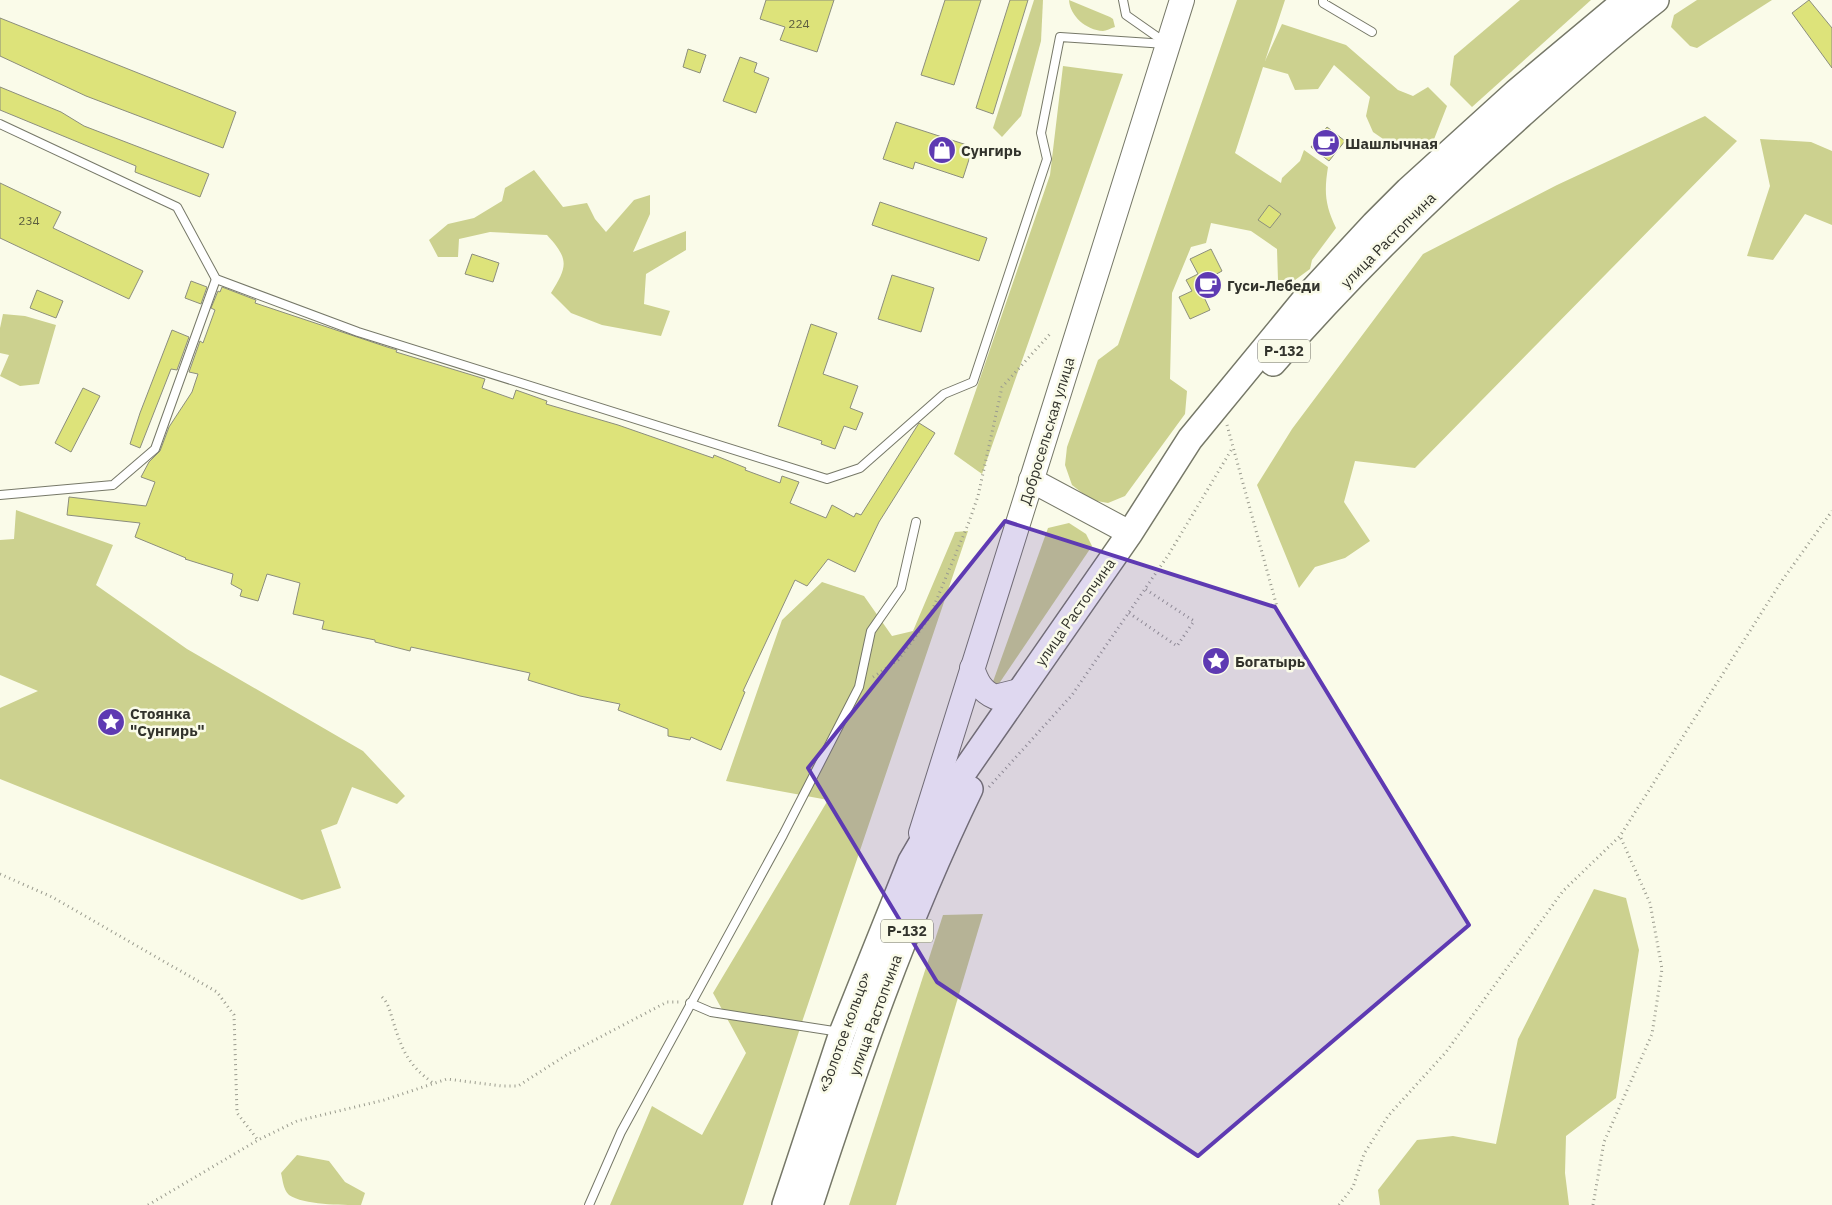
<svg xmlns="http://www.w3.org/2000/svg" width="1832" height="1205" font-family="'IBM Plex Sans',sans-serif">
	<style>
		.green { fill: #ccd18f }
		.building { fill: #dde37a; stroke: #8c8e7d }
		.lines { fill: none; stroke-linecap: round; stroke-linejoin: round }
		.service-casing { stroke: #767868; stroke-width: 10 }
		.primary-casing { stroke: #767868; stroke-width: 26 }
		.trunk-casing { stroke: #767868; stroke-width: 28 }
		.path { stroke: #9a9b8e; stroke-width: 3; stroke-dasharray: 1 4; stroke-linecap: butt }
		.service { stroke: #fff; stroke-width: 8 }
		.primary { stroke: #fff; stroke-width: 24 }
		.trunk { stroke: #fff; stroke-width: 25 }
		.marked { fill: #5e3ab2; fill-opacity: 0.2; stroke: #5e3ab2; stroke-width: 4; stroke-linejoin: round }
		.labels { text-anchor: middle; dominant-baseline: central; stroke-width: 5; stroke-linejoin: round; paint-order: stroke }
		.number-label { font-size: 12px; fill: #5d5f40 }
		.shield { fill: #fafbe9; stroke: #6e6f65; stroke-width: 1 }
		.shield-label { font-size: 14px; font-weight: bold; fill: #32332c }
		.poi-label { font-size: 15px; font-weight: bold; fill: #32332c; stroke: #fafbe9; text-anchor: start }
		.street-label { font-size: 15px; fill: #32332c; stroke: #fafbe9 }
	</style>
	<rect width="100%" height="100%" fill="#fafbe9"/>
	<g class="green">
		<polygon points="1034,0 1043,0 1041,41 1021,116 1002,137 993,128"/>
		<path d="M1069 0 1110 17 1113 19 1115 27C1111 28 1106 31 1103 31 1086 30 1070 16 1069 0Z"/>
		<path d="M1237 0H1285L1265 61 1282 24 1346 45 1398 90 1413 96 1428 87 1447 106 1431 147 1412 151 1389 143 1373 132 1366 116 1370 97 1334 65 1318 89 1295 90 1288 74 1263 67 1235 153 1281 183 1282 178 1300 161 1304 150 1328 167C1324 192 1325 205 1336 228L1312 260 1310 269 1295 280H1278L1277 249 1251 231 1211 223 1206 243 1191 247 1172 293 1170 379 1187 391 1185 414 1125 496 1108 503 1091 500 1072 485 1065 465 1067 447 1098 360 1118 345Z"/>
		<polygon points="1520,0 1591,0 1472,107 1450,85 1454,56"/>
		<polygon points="1697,0 1772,0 1697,48 1690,46 1671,27 1674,15"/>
		<polygon points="1063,66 1123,74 982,474 954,454 1050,175"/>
		<polygon points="1705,116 1737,141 1415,468 1355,461 1344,502 1370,541 1345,558 1315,567 1299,588 1257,485 1292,429 1423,254 1557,185"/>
		<polygon points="1760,139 1811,142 1832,151 1832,225 1805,214 1773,260 1747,256 1770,186"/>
		<path d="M534 170 563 207 587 203 595 219 606 232 634 200 650 195V214L633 252 686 231V250L646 274 644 304 670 311 661 336 602 325 571 313 551 293C568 266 569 259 547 235L490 232 459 239 458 257H438L429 240 448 224 474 218 502 201 505 188Z"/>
		<polygon points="3,314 25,316 56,325 39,384 20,386 0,376 9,355 0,353 0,328"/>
		<polygon points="16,510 113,545 96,585 187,649 363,751 405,796 397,804 352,787 337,824 321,830 341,888 302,900 0,779 0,708 38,691 0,675 0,540 14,539"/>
		<polygon points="1069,523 1086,534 1092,546 994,691 990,690 1048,528"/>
		<polygon points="968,531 803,1019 743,1205 610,1205 652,1106 702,1135 746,1053 713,993 828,800 726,781 782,620 822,582 864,596 892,636 913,631 955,532"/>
		<polygon points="1594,889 1626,898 1639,950 1616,1098 1566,1136 1565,1173 1569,1205 1380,1205 1378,1190 1417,1140 1453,1136 1496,1144 1518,1039"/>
		<polygon points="983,914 896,1205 849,1205 943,915"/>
		<path d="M297 1155 329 1161 345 1182 365 1193 361 1205C341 1205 304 1205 289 1195 283 1189 283 1181 281 1173Z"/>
	</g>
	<g class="building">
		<polygon points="766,0 834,0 817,52 780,40 785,27 760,19"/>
		<polygon points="945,0 981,0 954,85 921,75"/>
		<polygon points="1010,0 1028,0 993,114 976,108"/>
		<polygon points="1809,0 1832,28 1832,68 1792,13"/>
		<polygon points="0,18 236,112 223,148 86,96 0,56"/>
		<polygon points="688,49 706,55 700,73 683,67"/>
		<polygon points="740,57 757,63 754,72 769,78 756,113 723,101"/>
		<polygon points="0,87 61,112 84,126 209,174 200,197 135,172 136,166 0,110"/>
		<polygon points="896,122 973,147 963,178 915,162 913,169 883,159"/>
		<polygon points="1327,127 1345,141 1329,161 1311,147"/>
		<polygon points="0,183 61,212 53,228 143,271 129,299 0,238"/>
		<polygon points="880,202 987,238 979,261 872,225"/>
		<polygon points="1269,205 1281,214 1270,228 1258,220"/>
		<polygon points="1211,249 1222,271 1211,277 1218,290 1204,297 1210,310 1190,319 1179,297 1192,291 1186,280 1198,274 1190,259"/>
		<polygon points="472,254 499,263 493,282 465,274"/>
		<polygon points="892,275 934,288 921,332 878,319"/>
		<polygon points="191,281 207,287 201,304 185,298"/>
		<polygon points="222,287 256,300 255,303 387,347 397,350 396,352 485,379 482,388 513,399 516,390 547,401 546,404 618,425 713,458 714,455 746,468 745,470 780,483 782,476 799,482 790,503 826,518 832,505 854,517 856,513 861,515 919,423 935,433 879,522 855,572 828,559 807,586 795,580 743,691 745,692 721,750 691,737 690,740 668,736 668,729 618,710 620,704 580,696 528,680 530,673 411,647 410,651 375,642 375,640 322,629 324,621 293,614 300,583 267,574 258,601 240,596 242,590 231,584 233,574 185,559 186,558 135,537 140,523 67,515 69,497 146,506 155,482 141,477 149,462 160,451 169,427 192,392 198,374 189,372 200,341 203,343 215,310 211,308 218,291 220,292"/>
		<polygon points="37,290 63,301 56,318 30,308"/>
		<polygon points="811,324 837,333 823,374 858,386 850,408 863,413 856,430 844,426 835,449 821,444 822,441 778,426"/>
		<polygon points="172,330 189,337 177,370 171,369 140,448 130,444 140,413"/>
		<polygon points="83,388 100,396 71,452 55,443"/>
	</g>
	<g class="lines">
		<g class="service-casing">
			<g id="service">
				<polyline points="1123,0 1126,15 1166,43"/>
				<polyline points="1323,0 1323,3 1372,32"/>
				<polyline points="0,124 177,207 216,279 358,332 827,479 860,468 944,394 973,382 1047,159 1041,133 1060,37 1166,44"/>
				<polyline points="0,495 113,485 155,449 216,279"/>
				<polyline points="690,1003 711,1012 840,1032"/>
				<polyline points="589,1205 621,1132 783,835 859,687 871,631 901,588 916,522"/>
			</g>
		</g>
		<g class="primary-casing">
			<g id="primary">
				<polyline points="1031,480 1130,533"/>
				<path d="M972 668C977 682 981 691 995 697L1019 691"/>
				<polyline points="921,833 1182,0"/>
			</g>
		</g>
		<g class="trunk-casing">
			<g id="trunk">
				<path d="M1273 363C1350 274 1433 194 1520 116 1565 76 1609 36 1656 0"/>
				<polyline points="785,1205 842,1033 911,861 959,779 1130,533 1190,439 1310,293 1374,224 1408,190 1516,92 1626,0"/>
				<path d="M810 1205C856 1064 905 923 970 789"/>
			</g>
		</g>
		<g class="path">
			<polyline points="1227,425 1277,607"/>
			<polyline points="1129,613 1177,646 1194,621 1145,589"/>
			<polyline points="873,677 898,660 929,618 969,522 978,496 1002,387 1050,334"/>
			<polyline points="989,787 1072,695 1169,554 1233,447"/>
			<polyline points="0,874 52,897 217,992 234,1015 237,1113 258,1140"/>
			<path d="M382 997C389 1004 390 1012 393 1021 402 1050 408 1065 433 1083"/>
			<polyline points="148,1205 258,1140 297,1121 384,1100 447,1079 502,1086 518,1086 568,1054 667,1002 679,1002"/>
			<polyline points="1339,1205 1353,1187 1364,1154 1388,1116 1446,1052 1563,891 1620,836 1781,582 1832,511"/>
			<polyline points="1593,1205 1604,1142 1652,1034 1662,969 1650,903 1620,836"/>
		</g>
		<use href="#service" class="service"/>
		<use href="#primary" class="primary"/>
		<use href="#trunk" class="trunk"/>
	</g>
	<path class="marked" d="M1005 521 1275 607 1469 925 1198 1156 937 982 808 768Z"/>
	<defs>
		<g id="cafe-disc" transform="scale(1.4375)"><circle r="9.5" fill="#5e3ab2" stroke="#fafbe9"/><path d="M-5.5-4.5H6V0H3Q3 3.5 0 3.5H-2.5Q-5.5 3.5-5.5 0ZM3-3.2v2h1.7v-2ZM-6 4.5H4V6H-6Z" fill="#fff"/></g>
		<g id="shop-disc" transform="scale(1.4375)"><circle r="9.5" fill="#5e3ab2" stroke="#fafbe9"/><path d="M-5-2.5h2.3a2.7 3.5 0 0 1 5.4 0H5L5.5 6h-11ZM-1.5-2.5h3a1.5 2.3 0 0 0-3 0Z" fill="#fff"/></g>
		<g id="sight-disc" transform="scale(1.4375)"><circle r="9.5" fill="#5e3ab2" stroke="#fafbe9"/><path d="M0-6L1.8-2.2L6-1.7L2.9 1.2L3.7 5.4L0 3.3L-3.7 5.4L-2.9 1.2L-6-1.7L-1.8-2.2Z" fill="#fff"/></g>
	</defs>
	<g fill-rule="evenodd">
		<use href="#cafe-disc" x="1326" y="143"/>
		<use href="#shop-disc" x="942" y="150"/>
		<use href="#cafe-disc" x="1208" y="285"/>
		<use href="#sight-disc" x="1216" y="661"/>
		<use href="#sight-disc" x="111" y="722"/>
	</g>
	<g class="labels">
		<g class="number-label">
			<text x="799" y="23">224</text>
			<text x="29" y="220">234</text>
		</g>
		<g class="shield">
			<rect x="1258" y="339.5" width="52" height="23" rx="4"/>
			<rect x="881" y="919.5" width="52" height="23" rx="4"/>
		</g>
		<g class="shield-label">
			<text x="1284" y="351">Р-132</text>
			<text x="907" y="931">Р-132</text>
		</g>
		<g class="poi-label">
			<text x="1345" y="143">Шашлычная</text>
			<text x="961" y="150">Сунгирь</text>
			<text x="1227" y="285">Гуси-Лебеди</text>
			<text x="1235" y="661">Богатырь</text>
			<text x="130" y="713">Стоянка<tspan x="130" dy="17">"Сунгирь"</tspan></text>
		</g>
		<g class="street-label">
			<text transform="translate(1388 240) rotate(-45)">улица Растопчина</text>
			<text transform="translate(1047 431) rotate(-73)">Добросельская улица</text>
			<text transform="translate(1075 612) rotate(-55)">улица Растопчина</text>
			<text transform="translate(875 1015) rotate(-70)">улица Растопчина</text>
			<text transform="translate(844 1032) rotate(-70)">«Золотое кольцо»</text>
		</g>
	</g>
</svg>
